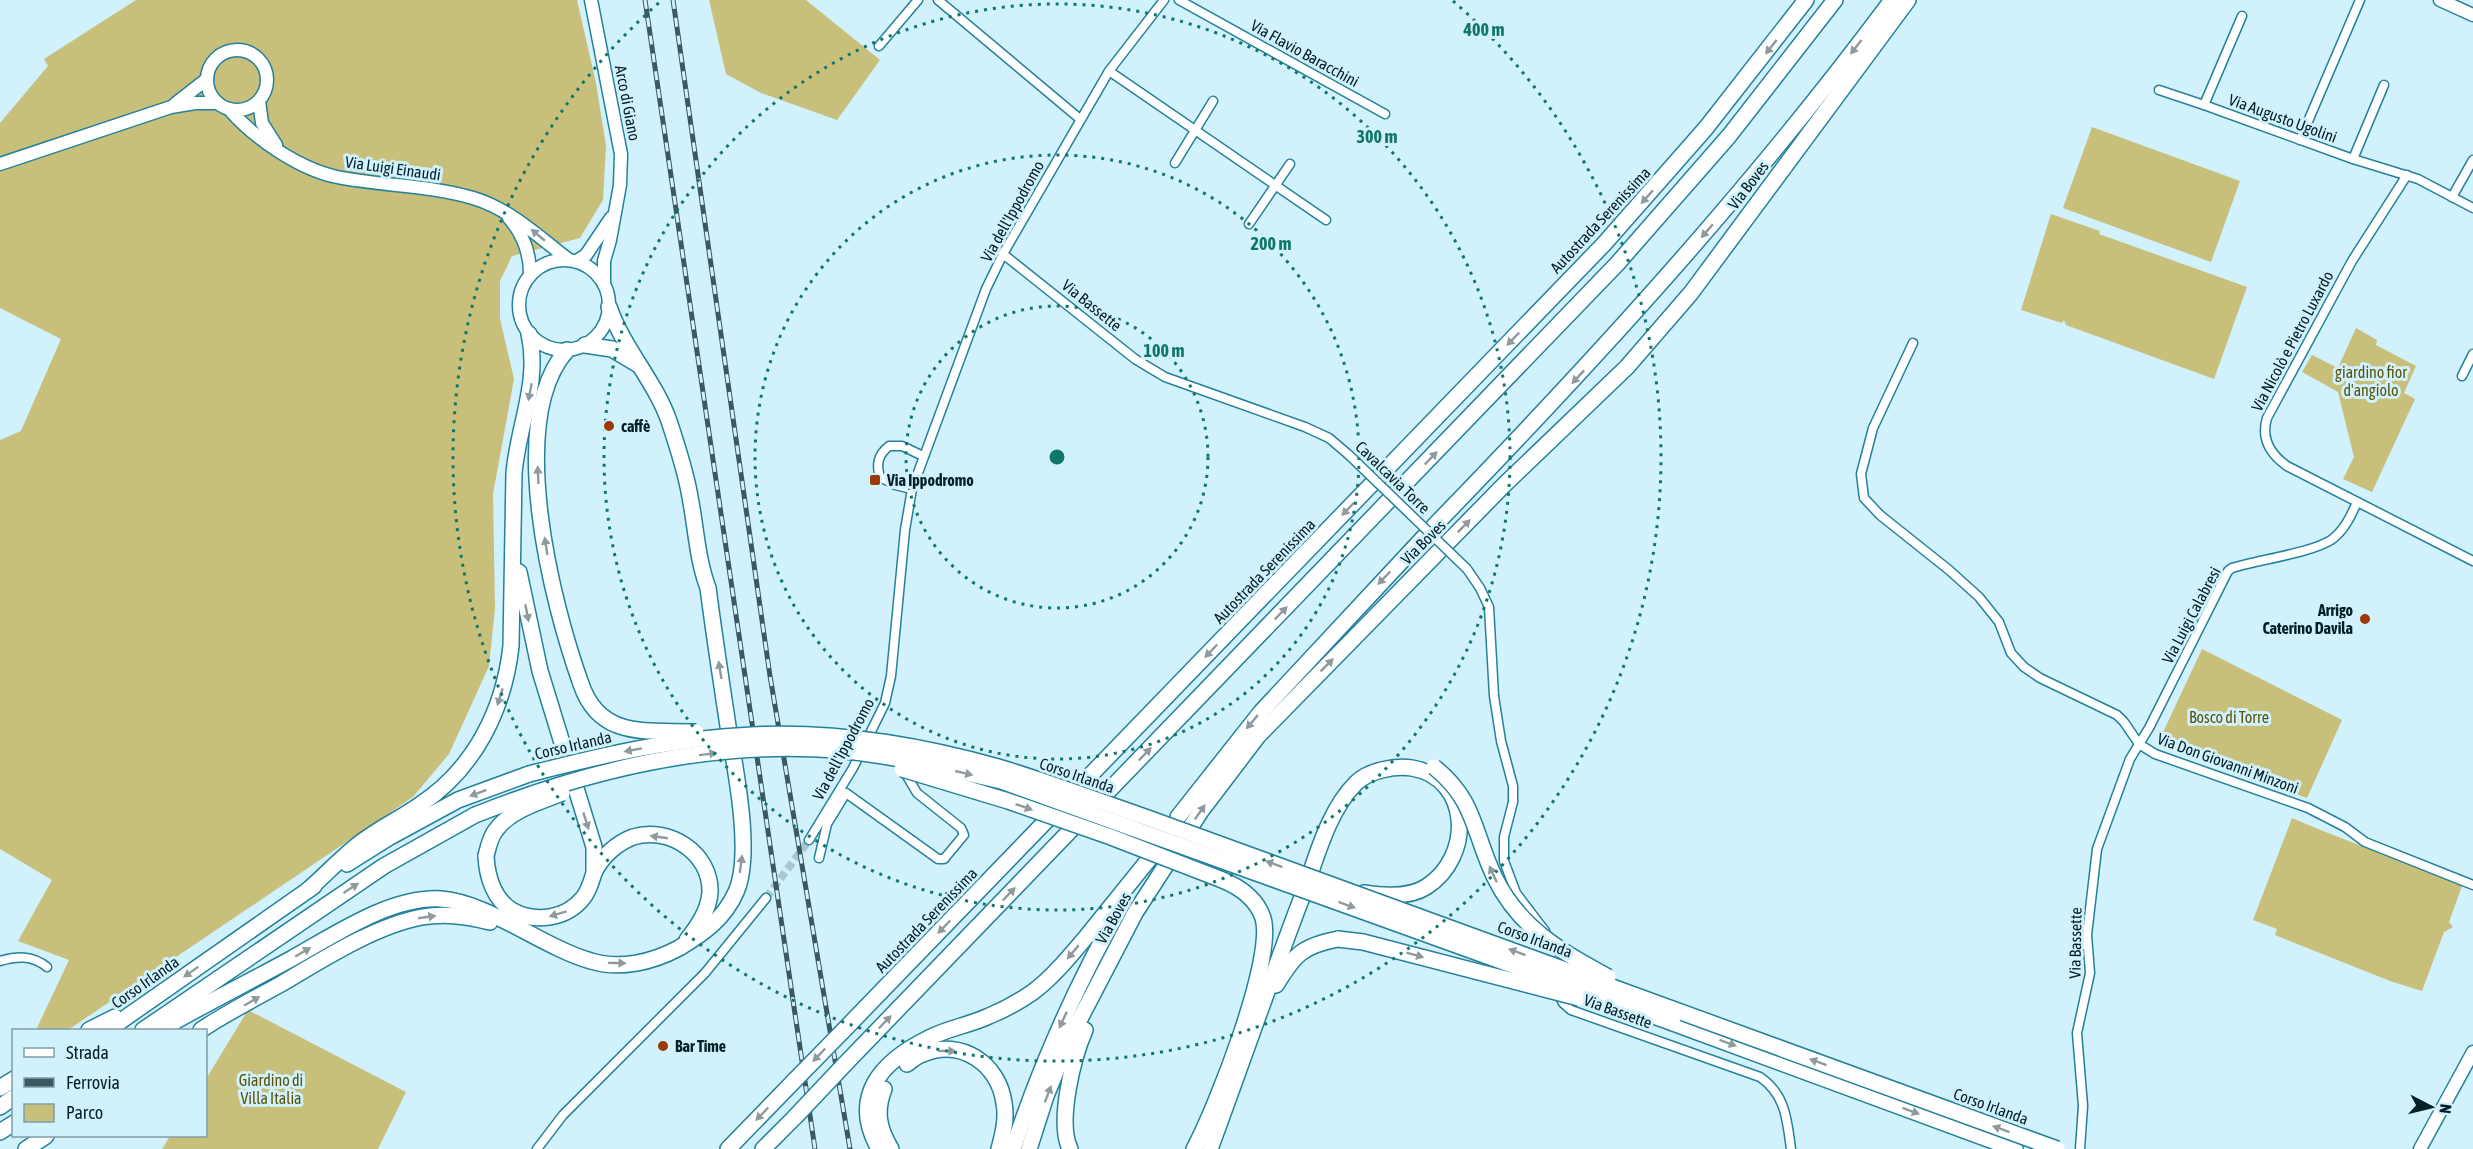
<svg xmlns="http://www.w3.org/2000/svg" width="2473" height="1149" font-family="'Asap Condensed',sans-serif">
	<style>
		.green { fill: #c8bf7b }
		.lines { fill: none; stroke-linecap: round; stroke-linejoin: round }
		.street-tunnel { stroke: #a8c7d1; stroke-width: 8; stroke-dasharray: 8 4; stroke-linecap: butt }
		.street-casing { stroke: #24819c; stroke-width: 11 }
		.secondary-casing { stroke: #24819c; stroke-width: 15 }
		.highway-casing { stroke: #24819c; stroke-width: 18 }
		.street { stroke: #fff; stroke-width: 8 }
		.secondary { stroke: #fff; stroke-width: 12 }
		.highway { stroke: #fff; stroke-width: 15 }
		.rail-casing { stroke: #3b5861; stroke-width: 5 }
		.rail { stroke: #d1f1fc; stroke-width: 3; stroke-dasharray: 9; stroke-linecap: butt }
		.street-bridge-casing { stroke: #24819c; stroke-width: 11; stroke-linecap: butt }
		.highway-bridge-casing { stroke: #24819c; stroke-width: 18; stroke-linecap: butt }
		.street-bridge { stroke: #fff; stroke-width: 8 }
		.highway-bridge { stroke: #fff; stroke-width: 15 }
		.oneway { fill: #8e9a9e }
		.ring { fill: none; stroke: #0f766e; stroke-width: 3; stroke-dasharray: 3 6 }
		.poi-dot { fill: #9d3902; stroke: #d1f1fc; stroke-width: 2 }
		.labels { text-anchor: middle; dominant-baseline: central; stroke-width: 6; stroke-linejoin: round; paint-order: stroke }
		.street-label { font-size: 16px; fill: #031f27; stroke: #d1f1fc }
		.park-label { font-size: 16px; fill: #5b5208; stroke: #d1f1fc }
		.poi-label { font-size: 16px; font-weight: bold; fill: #031f27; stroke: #d1f1fc; text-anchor: start }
		.centre { fill: #0f766e; stroke: #d1f1fc; stroke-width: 3 }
		.ring-label { font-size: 18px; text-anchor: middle; font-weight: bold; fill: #0f766e; stroke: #d1f1fc; stroke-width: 6; stroke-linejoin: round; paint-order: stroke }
	</style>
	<rect width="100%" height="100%" fill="#d1f1fc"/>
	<g class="green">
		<polygon points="136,0 577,0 596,83 606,146 603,200 580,238 512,256 500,281 500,319 514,379 493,494 495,608 489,666 449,754 413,797 68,1030 36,1030 69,960 18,941 52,880 0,849 0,440 21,431 61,339 0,308 0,123 48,66 44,59"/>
		<polygon points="709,0 806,0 880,60 837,120 761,93 726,74"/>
		<polygon points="2092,127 2240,181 2211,262 2063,208"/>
		<polygon points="2051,214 2094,229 2100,231 2099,234 2247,287 2214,379 2066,325 2064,320 2062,323 2021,310"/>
		<polygon points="2356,328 2377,340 2376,345 2416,366 2404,393 2415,399 2372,492 2343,479 2354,457 2338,392 2302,372 2312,355 2338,368"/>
		<polygon points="2202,649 2342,720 2307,798 2158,743"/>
		<path d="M2292 818C2348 843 2407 860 2462 886L2449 922 2453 927 2444 932 2422 991 2390 981 2275 935 2277 929 2253 920Z"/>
		<polygon points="248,1010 406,1092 378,1149 162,1149 170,1136 206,1136 206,1079"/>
	</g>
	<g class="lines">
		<polyline class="street-tunnel" points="766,898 809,840"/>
		<g class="street-casing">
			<g id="street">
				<polyline points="938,0 1080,119"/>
				<polyline points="1179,0 1385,114"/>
				<polyline points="2242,16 2204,105 2353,159 2418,179 2473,208"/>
				<polyline points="879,46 918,0"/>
				<polyline points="1109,71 1326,220"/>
				<polyline points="2159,90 2204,105"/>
				<polyline points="2300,140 2360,0"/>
				<polyline points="2353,159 2384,85"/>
				<polyline points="1175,163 1213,101"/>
				<path d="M2407 175 2352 261 2267 418C2261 438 2270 454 2287 466L2473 561"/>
				<polyline points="2452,197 2473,160"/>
				<polyline points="1249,224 1290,164"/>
				<polyline points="1003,254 1135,359 1165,377 1305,427 1329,438 1349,455"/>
				<polyline points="1913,343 1873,428 1861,474 1864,498 1880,515 1949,570 1979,597 1999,622 2011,653 2024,667 2040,678 2117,715 2124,722 2139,744 2155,754 2308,808 2345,827 2365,842 2473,885"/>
				<polyline points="2462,376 2473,354"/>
				<path d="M912 489 895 485 880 477C876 464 878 455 889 446H902L923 456"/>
				<polyline points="1467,569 1480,588 1489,607 1494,696 1501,741 1513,786 1513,802 1504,837 1504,861 1516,893 1545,931"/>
				<polyline points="809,840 853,768 885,703 891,676 905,530 912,489 986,289 1003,254 1109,71 1164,0"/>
				<polyline points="819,858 827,824 846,793 938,859 944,859 964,835 961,828 917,793 904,771"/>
				<path d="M0 961C17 956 32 955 47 967"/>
				<path d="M1558 993 1563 1003 1571 1010 1760 1077C1786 1095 1787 1120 1791 1149"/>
				<polyline points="537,1149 563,1115 705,973 766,898"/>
				<path d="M2080 1149 2083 1106 2077 1033 2090 973 2087 935 2097 849 2130 759 2149 728 2228 571 2232 568C2257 560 2311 553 2331 540 2344 531 2351 516 2357 502"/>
			</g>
		</g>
		<g class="secondary-casing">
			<g id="secondary">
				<polyline points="591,0 621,154 620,185 610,240 604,261 604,284"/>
				<polyline points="2440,0 2473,15"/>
				<circle cx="237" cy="80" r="30"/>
				<polyline points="259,101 262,123 276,145"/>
				<polyline points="175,104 207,79"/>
				<path d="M229 109C254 138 299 169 337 177 382 186 429 185 473 198 510 209 539 237 569 260"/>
				<polyline points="0,164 171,107 195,103 218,103"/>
				<path d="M509 218C523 234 530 254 530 274"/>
				<circle cx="564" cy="305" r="45"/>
				<polyline points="577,261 586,255 611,218"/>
				<polyline points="2420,1149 2473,1052"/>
			</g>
		</g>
		<g class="highway-casing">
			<g id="highway">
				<polyline points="585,345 612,349 637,364"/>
				<path d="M567 350C505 420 552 603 581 684"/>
				<path d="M1434 526C1596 359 1753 187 1892 0"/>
				<polyline points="519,572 540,671 594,847 594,873"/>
				<polyline points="1178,817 1261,712 1425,536"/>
				<path d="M486 856C487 877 494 900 513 911 536 923 566 919 583 898 589 891 591 882 594 873 601 857 617 843 633 837 669 826 711 853 710 892 709 910 698 926 687 940"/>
				<polyline points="347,864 390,837 458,800 529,774"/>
				<path d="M308 890C324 876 339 860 355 847 375 830 400 819 421 804 475 768 504 709 511 646L514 473C518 426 540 382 529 334"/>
				<path d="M1276 985C1295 954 1302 946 1338 939"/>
				<polyline points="1673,1023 2015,1149"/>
				<polyline points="89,1030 115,1017"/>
				<polyline points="108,1030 314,886"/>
				<polyline points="143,1030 384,866 475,815"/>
				<path d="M160 1030C203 1005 247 983 291 959 333 936 390 896 441 899 487 902 544 948 591 961 620 970 653 962 679 948 704 933 724 919 736 892 753 854 735 767 728 726 721 680 714 634 708 588 697 559 696 527 690 497 686 472 677 445 669 421 655 381 623 348 609 307"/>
				<path d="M201 1030C226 1013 254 999 281 984 322 960 374 926 422 917 444 913 468 916 490 922"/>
				<polyline points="842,1032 1604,244 1706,128 1806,0"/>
				<polyline points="845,1064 1617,264 1729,136 1835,0"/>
				<path d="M907 1064C912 1060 917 1056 923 1054 961 1038 999 1064 1004 1103 1007 1119 1003 1134 999 1149"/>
				<polyline points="0,1088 14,1079"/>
				<path d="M884 1089C875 1112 879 1129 891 1149"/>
				<polyline points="0,1107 14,1097"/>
				<polyline points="0,1132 14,1123"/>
				<polyline points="26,1149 46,1136"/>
				<polyline points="728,1149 796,1079"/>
				<polyline points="763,1149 795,1117"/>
				<path d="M879 1149C849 1096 882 1061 929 1038 948 1028 970 1025 989 1016 1004 1010 1020 1001 1033 992 1054 976 1070 956 1087 936 1108 910 1129 884 1150 858"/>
				<path d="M1013 1149C1041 1063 1078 982 1122 904"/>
				<polyline points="1029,1149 1046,1096 1069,1040 1135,913 1201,811 1258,736 1504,485 1627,367 1691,293 1908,0"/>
				<path d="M1070 1149C1057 1122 1073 1057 1085 1030"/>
				<path d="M1194 1149C1216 1108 1275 959 1263 918 1256 897 1238 886 1220 879"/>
				<path d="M1210 1149C1241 1065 1270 981 1302 897 1316 860 1327 812 1356 783 1368 771 1395 765 1412 768 1471 778 1474 857 1426 887 1409 898 1383 896 1364 893"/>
			</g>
		</g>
		<use href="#street" class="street"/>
		<use href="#secondary" class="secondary"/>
		<use href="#highway" class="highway"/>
		<g class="rail-casing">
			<g id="rail">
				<polyline points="645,0 815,1149"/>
				<polyline points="673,0 770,676 850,1149"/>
			</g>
		</g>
		<use href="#rail" class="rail"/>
		<g class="street-bridge-casing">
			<polyline id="street-bridge" points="1349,455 1467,569"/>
		</g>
		<g class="highway-bridge-casing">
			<g id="highway-bridge">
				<path d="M581 684C600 740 648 730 696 732"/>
				<path d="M1434 767C1476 800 1473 833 1495 878 1520 929 1561 951 1608 977"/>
				<polyline points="902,769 1008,801 1111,837 1220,879"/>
				<path d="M529 774C602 755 676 738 752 735 833 731 920 745 998 767 1049 782 1098 801 1148 818L2057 1149"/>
				<path d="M475 815C583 772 701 743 818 749 880 752 941 767 1001 781L1673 1023"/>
				<path d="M486 856C488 848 490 837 496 830 510 810 540 802 562 793"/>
				<polyline points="1338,939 1363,942 1579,998"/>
				<polyline points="796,1079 842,1032"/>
				<polyline points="795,1117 845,1064"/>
			</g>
		</g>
		<use href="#street-bridge" class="street-bridge"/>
		<use href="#highway-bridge" class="highway-bridge"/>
	</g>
	<defs><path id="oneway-solid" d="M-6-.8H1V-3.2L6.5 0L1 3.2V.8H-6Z" transform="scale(1.5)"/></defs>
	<g class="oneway">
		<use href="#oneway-solid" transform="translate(1771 47) rotate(128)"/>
		<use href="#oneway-solid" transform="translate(1856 47) rotate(128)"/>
		<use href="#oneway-solid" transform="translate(1647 197) rotate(132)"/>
		<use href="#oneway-solid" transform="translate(1707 231) rotate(131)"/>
		<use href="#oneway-solid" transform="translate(538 235) rotate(-140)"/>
		<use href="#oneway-solid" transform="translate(1513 339) rotate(134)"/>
		<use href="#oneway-solid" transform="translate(1578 377) rotate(133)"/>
		<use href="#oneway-solid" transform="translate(530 392) rotate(101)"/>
		<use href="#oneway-solid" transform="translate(1431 458) rotate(-46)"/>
		<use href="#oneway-solid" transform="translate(538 475) rotate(-93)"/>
		<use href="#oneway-solid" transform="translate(1348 509) rotate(134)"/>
		<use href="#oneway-solid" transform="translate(1464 526) rotate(-45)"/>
		<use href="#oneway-solid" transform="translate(546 546) rotate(-99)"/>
		<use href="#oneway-solid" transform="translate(1384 578) rotate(134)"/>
		<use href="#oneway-solid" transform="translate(527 613) rotate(79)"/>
		<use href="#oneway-solid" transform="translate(1281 613) rotate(-46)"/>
		<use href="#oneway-solid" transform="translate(1211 651) rotate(134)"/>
		<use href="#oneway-solid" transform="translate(1327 665) rotate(-45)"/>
		<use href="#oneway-solid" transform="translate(720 670) rotate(-99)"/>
		<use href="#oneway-solid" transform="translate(500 697) rotate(107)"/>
		<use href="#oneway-solid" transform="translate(1252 722) rotate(130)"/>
		<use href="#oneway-solid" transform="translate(633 750) rotate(170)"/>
		<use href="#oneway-solid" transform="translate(708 754) rotate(-7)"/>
		<use href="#oneway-solid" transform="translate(1145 754) rotate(-46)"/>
		<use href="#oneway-solid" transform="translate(964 773) rotate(13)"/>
		<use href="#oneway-solid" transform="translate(478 793) rotate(159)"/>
		<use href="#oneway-solid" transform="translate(1024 807) rotate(19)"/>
		<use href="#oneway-solid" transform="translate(1200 812) rotate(-55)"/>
		<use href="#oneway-solid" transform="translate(586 821) rotate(73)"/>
		<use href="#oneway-solid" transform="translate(659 837) rotate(-172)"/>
		<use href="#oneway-solid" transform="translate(741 864) rotate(-82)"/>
		<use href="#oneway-solid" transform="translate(1274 864) rotate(-160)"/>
		<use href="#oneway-solid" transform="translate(1493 874) rotate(-115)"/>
		<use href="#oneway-solid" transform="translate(351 888) rotate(-33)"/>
		<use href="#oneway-solid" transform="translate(1009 894) rotate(-46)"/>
		<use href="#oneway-solid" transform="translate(1347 905) rotate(20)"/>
		<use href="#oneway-solid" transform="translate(558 914) rotate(163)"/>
		<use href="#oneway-solid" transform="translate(427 917) rotate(-8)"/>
		<use href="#oneway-solid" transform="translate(944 927) rotate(134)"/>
		<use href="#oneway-solid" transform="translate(303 952) rotate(-30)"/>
		<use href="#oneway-solid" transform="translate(1073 952) rotate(130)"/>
		<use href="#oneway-solid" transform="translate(1517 952) rotate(-160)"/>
		<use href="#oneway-solid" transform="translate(1415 955) rotate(15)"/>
		<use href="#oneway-solid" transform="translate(617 963) rotate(1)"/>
		<use href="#oneway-solid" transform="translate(191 972) rotate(145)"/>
		<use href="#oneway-solid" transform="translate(252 1001) rotate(-30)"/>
		<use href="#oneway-solid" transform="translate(1063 1020) rotate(115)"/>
		<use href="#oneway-solid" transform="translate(885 1022) rotate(-46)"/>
		<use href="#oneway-solid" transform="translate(1728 1043) rotate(20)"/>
		<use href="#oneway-solid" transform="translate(947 1051) rotate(1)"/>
		<use href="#oneway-solid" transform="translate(819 1055) rotate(134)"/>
		<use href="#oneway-solid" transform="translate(1818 1062) rotate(-160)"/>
		<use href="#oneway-solid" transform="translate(1048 1094) rotate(-69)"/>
		<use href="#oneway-solid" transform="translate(1911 1111) rotate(20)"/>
		<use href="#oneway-solid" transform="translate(762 1114) rotate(134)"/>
		<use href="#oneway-solid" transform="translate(2001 1129) rotate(-160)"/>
	</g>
	<g class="ring">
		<circle cx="1057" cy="457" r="151"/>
		<circle cx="1057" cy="457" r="302"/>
		<circle cx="1057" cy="457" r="453"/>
		<path d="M1453 1A604 604 0 1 1 661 1"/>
	</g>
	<g class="poi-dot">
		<circle cx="609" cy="426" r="6"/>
		<rect x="869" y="474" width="12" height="12" rx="3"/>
		<circle cx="2365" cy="619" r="6"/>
		<circle cx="663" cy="1046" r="6"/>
	</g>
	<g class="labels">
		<g class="street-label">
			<text transform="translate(1305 53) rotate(29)">Via Flavio Baracchini</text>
			<text transform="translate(628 103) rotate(79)">Arco di Giano</text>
			<text transform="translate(2283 118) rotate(20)">Via Augusto Ugolini</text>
			<text transform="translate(393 168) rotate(8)">Via Luigi Einaudi</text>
			<text transform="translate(1748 185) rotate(-53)">Via Boves</text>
			<text transform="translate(1012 211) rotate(-61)">Via dell'Ippodromo</text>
			<text transform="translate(1600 220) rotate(-47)">Autostrada Serenissima</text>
			<text transform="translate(1092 305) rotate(39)">Via Bassette</text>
			<text transform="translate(2292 341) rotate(-62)">Via Nicolò e Pietro Luxardo</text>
			<text transform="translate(1393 477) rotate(44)">Cavalcavia Torre</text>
			<text transform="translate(1423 542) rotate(-45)">Via Boves</text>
			<text transform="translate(1264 571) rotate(-46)">Autostrada Serenissima</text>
			<text transform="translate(2191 615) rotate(-62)">Via Luigi Calabresi</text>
			<text transform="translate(573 745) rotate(-13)">Corso Irlanda</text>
			<text transform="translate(843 749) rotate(-62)">Via dell'Ippodromo</text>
			<text transform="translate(2228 763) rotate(20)">Via Don Giovanni Minzoni</text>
			<text transform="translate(1077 775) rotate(19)">Corso Irlanda</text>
			<text transform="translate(1113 918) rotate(-61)">Via Boves</text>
			<text transform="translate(926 920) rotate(-46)">Autostrada Serenissima</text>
			<text transform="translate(1535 939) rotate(20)">Corso Irlanda</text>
			<text transform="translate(2075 943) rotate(-89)">Via Bassette</text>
			<text transform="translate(145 982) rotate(-35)">Corso Irlanda</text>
			<text transform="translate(1618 1011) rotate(20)">Via Bassette</text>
			<text transform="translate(1991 1106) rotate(20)">Corso Irlanda</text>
		</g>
		<g class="park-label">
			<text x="2371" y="372">giardino fior<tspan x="2371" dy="18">d'angiolo</tspan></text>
			<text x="2229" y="717">Bosco di Torre</text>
			<text x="271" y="1080">Giardino di<tspan x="271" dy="18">Villa Italia</tspan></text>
		</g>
		<g class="poi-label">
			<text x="621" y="426">caffè</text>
			<text x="887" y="480">Via Ippodromo</text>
			<text x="2353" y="610" text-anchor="end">Arrigo<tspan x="2353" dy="18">Caterino Davila</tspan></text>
			<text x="675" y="1046">Bar Time</text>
		</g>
	</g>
	<circle cx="1057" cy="457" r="9" class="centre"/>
	<g class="ring-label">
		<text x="1484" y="36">400 m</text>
		<text x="1377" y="143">300 m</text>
		<text x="1271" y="250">200 m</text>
		<text x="1164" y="357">100 m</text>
	</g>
	<rect x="12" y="1029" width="195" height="108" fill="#d1f1fc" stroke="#7f9da7" stroke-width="1.5"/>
	<rect x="24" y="1048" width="30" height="9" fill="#ffffff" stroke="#7f9da7" stroke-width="1.5"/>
	<text x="66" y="1059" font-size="18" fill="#031f27">Strada</text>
	<rect x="24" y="1078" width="30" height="9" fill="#3b5861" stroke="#7f9da7" stroke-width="1.5"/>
	<text x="66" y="1089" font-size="18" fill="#031f27">Ferrovia</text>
	<rect x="24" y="1104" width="30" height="18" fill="#c8bf7b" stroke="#7f9da7" stroke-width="1.5"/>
	<text x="66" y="1119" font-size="18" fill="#031f27">Parco</text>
	<g transform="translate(2431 1107) rotate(97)" stroke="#d1f1fc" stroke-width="4.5" paint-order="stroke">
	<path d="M0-4.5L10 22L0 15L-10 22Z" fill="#031f27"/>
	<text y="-9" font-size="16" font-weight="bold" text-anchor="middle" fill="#031f27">N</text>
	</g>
</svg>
